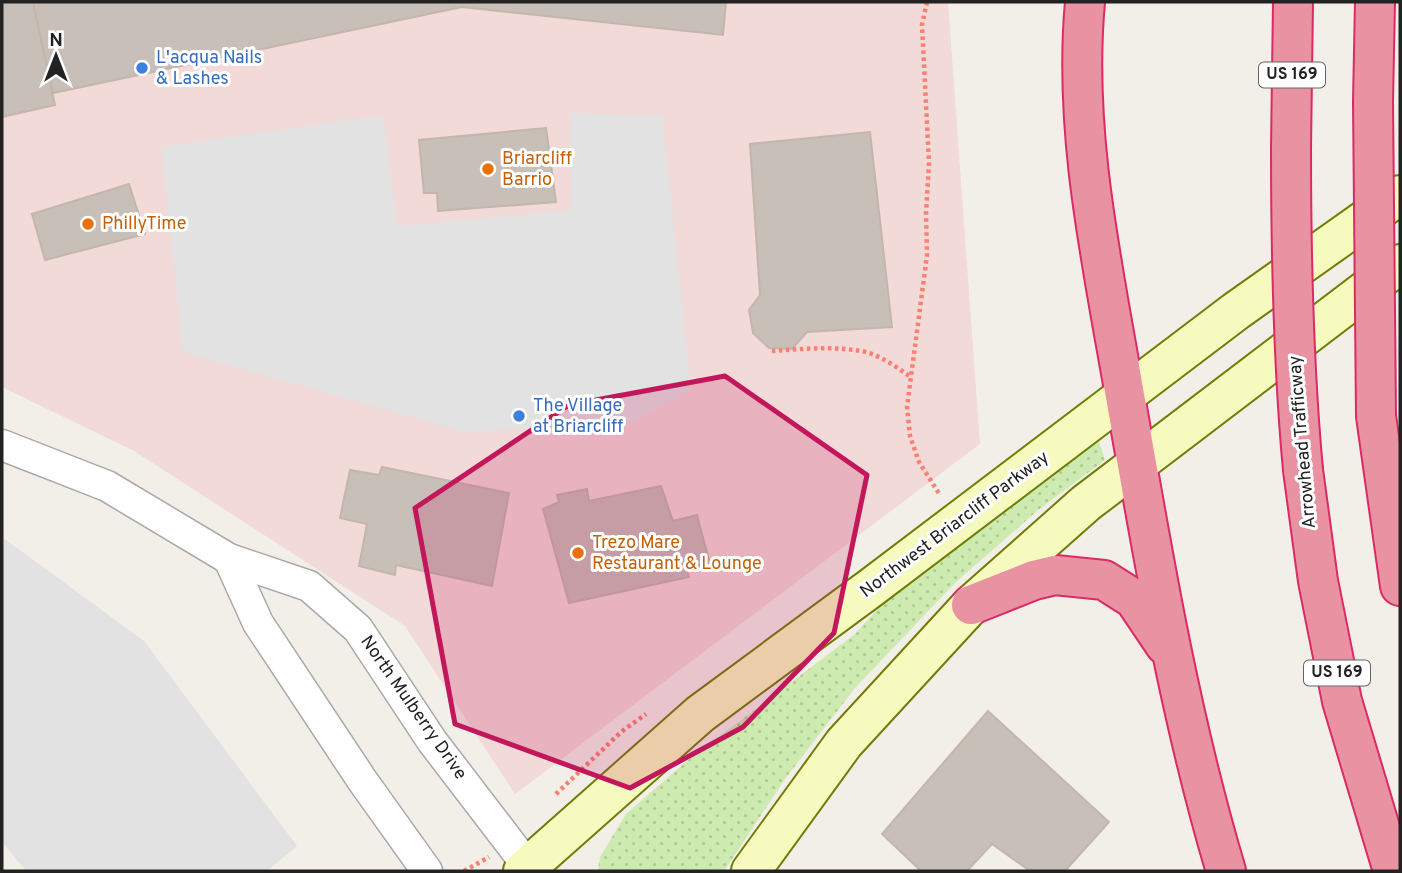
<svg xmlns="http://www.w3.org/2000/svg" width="1402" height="873" font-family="Overpass,sans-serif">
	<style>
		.commercial { fill: #f2dad9 }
		.grass { fill: url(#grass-dots) }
		.parking { fill: #e2e2e2 }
		.building { fill: #c7bfb8; stroke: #c4b6ab; stroke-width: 2 }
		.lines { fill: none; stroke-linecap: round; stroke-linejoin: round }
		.street-casing { stroke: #a9a9a9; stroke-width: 33 }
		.secondary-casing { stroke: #707d05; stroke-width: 42 }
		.highway-casing { stroke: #dc2a67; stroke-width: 42 }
		.path { stroke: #fa8072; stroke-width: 4.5; stroke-dasharray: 3.5 3.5; stroke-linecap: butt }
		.street { stroke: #fff; stroke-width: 30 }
		.secondary { stroke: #f7fabf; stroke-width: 38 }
		.highway { stroke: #e892a2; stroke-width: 38 }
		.highway-bridge-casing { stroke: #dc2a67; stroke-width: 42; stroke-linecap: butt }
		.highway-bridge { stroke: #e892a2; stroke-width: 38 }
		.marked { fill: #c2185b; fill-opacity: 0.2; stroke: #c2185b; stroke-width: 5; stroke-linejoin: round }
		.shop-dot { fill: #3f7fe0; stroke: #fff; stroke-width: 2.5 }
		.food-dot { fill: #e8710a; stroke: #fff; stroke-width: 2.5 }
		.labels { text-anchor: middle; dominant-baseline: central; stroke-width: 6; stroke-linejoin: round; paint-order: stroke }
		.shield { fill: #fff; stroke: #646464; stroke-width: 2 }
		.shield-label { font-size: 16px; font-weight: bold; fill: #222 }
		.shop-label { font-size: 18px; fill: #366cbe; stroke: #fff; text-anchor: start }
		.food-label { font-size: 18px; fill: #c56008; stroke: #fff; text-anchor: start }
		.street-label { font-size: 18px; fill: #222; stroke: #fff }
	</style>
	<defs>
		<pattern id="grass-dots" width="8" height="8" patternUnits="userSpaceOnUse" patternTransform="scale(1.75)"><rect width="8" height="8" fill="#cdebb0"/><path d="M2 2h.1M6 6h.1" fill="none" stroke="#b0c997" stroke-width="1.8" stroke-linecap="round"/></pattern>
	</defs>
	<rect width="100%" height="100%" fill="#f2efe9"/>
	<polygon class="commercial" points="2,2 948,2 980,444 515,794 405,626 134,451 2,387"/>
	<polygon class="grass" points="1097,435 1105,460 1037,511 956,582 855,688 785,779 724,871 598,871 600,857 626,814 688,760 855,634 903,581"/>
	<g class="parking">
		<polygon points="570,113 662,116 691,389 632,422 465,432 183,352 161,147 383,115 398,226 571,210"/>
		<polygon points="2,537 144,641 297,846 267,871 26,871 2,842"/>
	</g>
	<g class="building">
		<polygon points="2,2 33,2 55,105 2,117"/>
		<polygon points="33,2 726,2 723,35 462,7 53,93"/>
		<polygon points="546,128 556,202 438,211 437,193 424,193 419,140"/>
		<polygon points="870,132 892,327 807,332 792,349 769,348 753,333 749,310 760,295 750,144"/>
		<polygon points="129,184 145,234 45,260 32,214"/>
		<polygon points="382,467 509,493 492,586 396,565 395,575 359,566 367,524 340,518 350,470 379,475"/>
		<polygon points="661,486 673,521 697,515 710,564 686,569 689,577 569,603 543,509 559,502 557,495 587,489 589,501"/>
		<polygon points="988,711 1109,822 1065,871 1030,871 992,844 967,871 921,871 882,834"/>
	</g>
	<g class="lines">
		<g class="street-casing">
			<g id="street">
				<polyline points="2,445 107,486 229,559 309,586 358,629 432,741 527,865 535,871"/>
				<polyline points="229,559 258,623 362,780 427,871"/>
			</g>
		</g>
		<g class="secondary-casing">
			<g id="secondary">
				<polyline points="523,871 700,714 872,587 1236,311 1400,195"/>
				<polyline points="751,871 844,743 971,605 1086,503 1400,264"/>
			</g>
		</g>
		<g class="highway-casing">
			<g id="highway">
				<path d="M1085 2C1073 132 1102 262 1124 390 1152 551 1179 714 1226 871"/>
				<polyline points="1373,101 1375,2"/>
				<polyline points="1291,148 1293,2"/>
				<polyline points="1376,416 1400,586"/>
				<polyline points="1303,470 1318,581 1342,701 1393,871"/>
				<polyline points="971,605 1034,580 1055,575 1104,580 1134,599 1165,645"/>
			</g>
		</g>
		<g class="path">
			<polyline points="927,2 922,25 929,163 926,213 927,255 907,407 910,436 919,462 940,495"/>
			<path d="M772 351C801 349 832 346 861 351 879 354 896 367 911 377"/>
			<polyline points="556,794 621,732 646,714"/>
			<polyline points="464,871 489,857"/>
		</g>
		<use href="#street" class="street"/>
		<use href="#secondary" class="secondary"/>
		<use href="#highway" class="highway"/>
		<g class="highway-bridge-casing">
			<g id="highway-bridge">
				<polyline points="1373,101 1376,416"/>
				<path d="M1291 148C1291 256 1293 363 1303 470"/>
			</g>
		</g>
		<use href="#highway-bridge" class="highway-bridge"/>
	</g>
	<path class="marked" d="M725 376 867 475 834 633 743 727 630 788 455 724 415 508 569 405Z"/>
	<g class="shop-dot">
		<circle cx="142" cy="68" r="7"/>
		<circle cx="519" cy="416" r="7"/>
	</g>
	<g class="food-dot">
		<circle cx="488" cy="169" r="7"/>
		<circle cx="88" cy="224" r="7"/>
		<circle cx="578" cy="553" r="7"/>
	</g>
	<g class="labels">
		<g class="shield">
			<rect x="1259" y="62.5" width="66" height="25" rx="5"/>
			<rect x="1304" y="660.5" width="66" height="25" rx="5"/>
		</g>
		<g class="shield-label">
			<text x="1292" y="75">US 169</text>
			<text x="1337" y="673">US 169</text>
		</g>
		<g class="shop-label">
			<text x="156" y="58">L'acqua Nails<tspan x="156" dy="21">&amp; Lashes</tspan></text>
			<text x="533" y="406">The Village<tspan x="533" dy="21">at Briarcliff</tspan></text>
		</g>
		<g class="food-label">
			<text x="502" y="159">Briarcliff<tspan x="502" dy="21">Barrio</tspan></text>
			<text x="102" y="224">PhillyTime</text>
			<text x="592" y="543">Trezo Mare<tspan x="592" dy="21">Restaurant &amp; Lounge</tspan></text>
		</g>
		<g class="street-label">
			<text transform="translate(1303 442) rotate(-95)">Arrowhead Trafficway</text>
			<text transform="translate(955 525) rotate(-37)">Northwest Briarcliff Parkway</text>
			<text transform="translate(413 708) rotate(55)">North Mulberry Drive</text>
		</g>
	</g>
	<rect width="1402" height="873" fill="none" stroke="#222222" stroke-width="7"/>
	<g transform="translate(56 56)" stroke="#ffffff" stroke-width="5" paint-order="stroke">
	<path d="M0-5L12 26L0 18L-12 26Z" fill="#222222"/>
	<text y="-10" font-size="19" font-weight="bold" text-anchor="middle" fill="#222222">N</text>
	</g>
</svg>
